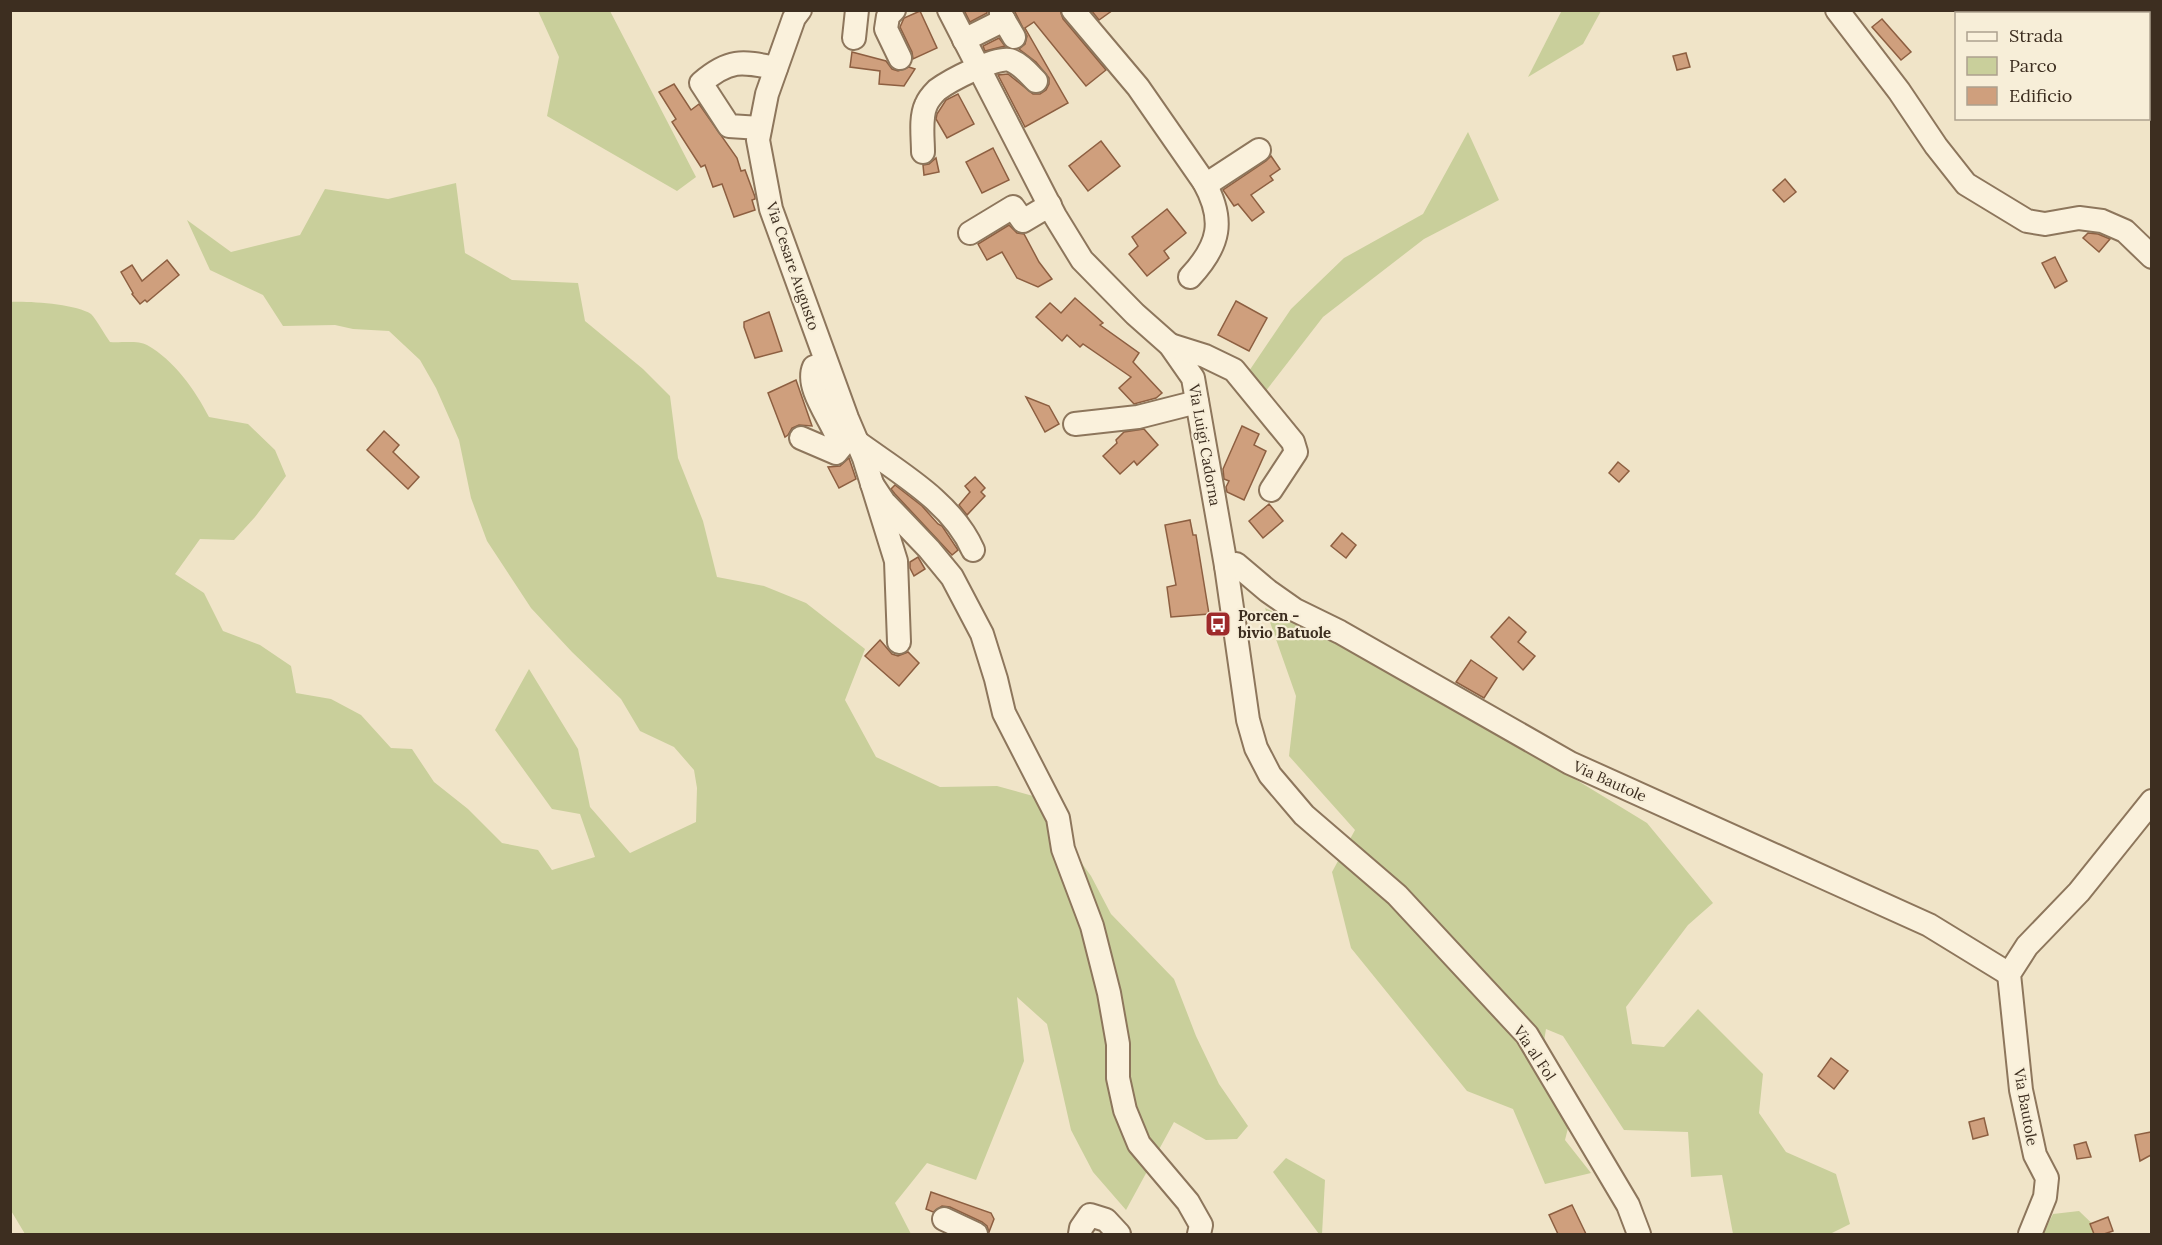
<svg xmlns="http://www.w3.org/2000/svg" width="2162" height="1245" font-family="Lora,serif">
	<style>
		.green { fill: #c9cf9b }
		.building { fill: #cf9f7d; stroke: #8d5f41; stroke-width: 1.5 }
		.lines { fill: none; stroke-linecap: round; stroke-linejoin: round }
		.minor-casing { stroke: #8d765c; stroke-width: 26 }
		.minor { stroke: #faf1dc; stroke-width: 22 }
		.labels { text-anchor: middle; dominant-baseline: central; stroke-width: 4.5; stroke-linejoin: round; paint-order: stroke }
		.street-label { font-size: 15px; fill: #3d2e20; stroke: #f7eed8 }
		.poi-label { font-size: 15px; font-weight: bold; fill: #3d2e20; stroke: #f7eed8; text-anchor: start }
	</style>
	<rect width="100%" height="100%" fill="#f0e4c8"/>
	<g class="green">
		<polygon points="1562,10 1601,11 1583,44 1528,77"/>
		<polygon points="538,11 610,11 696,177 677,191 547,116 559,57"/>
		<polygon points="1468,132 1499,200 1424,239 1323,317 1265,392 1245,377 1291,309 1344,258 1423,214"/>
		<path d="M456 183 465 253 512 280 578 283 585 321 643 369 670 396 678 458 703 521 717 577 764 586 806 603 865 649 845 700 876 757 940 787 997 786 1033 796 1091 876 1111 914 1174 979 1196 1036 1219 1084 1248 1126 1237 1139 1206 1140 1174 1122 1126 1210 1093 1172 1071 1130 1047 1024 1017 997 1024 1061 976 1180 927 1163 895 1203 911 1234H167L165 1233V1234H25L10 1209V302C28 301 76 304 91 314 96 319 105 335 110 342 120 343 138 340 147 345 174 360 195 390 209 417L248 424 275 450 286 476 255 517 234 540 200 539 175 574 204 593 223 631 260 645 291 666 296 693 331 699 361 715 391 748 412 749 434 782 468 809 502 843 538 850 552 870 595 857 580 814 552 809 495 730 529 669 578 749 590 807 630 853 696 822 697 788 694 770 674 747 640 731 621 699 572 652 531 608 487 541 471 498 459 440 436 388 420 360 389 331 353 329 335 325 283 326 263 295 210 270 187 220 231 252 300 235 325 189 388 199Z"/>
		<polygon points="1265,608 1317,632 1547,762 1647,823 1713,903 1688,925 1626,1007 1632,1044 1664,1047 1698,1009 1763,1074 1759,1113 1786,1152 1836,1174 1850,1224 1830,1234 1733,1234 1722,1175 1691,1177 1688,1132 1624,1130 1563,1036 1546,1029 1539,1072 1568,1128 1565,1140 1591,1173 1545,1184 1513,1109 1467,1091 1351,948 1332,872 1355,830 1289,756 1296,696"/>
		<polygon points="1286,1158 1325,1180 1322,1234 1319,1234 1273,1172"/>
		<polygon points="2079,1211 2103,1234 2043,1234 2053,1214"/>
	</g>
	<g class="building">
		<polygon points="964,10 987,10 987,13 970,22"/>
		<polygon points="1014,10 1060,10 1063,19 1106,70 1086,86 1034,22 1025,28 1068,103 1025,127 998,75 1008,74 1033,94 1040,94 1046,90 1049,84 1049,78 1036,62 1019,49 1025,44 1027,36"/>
		<polygon points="1091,10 1113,10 1099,20"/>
		<polygon points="920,11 937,48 913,59 912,52 900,27 904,18"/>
		<polygon points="1882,19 1911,52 1901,60 1872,27"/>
		<polygon points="999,38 1005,46 985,51 983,46"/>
		<polygon points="852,52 886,61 892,69 898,71 909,67 915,69 904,86 879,84 880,71 850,67"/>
		<polygon points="1686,53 1690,67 1677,70 1673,56"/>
		<polygon points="674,84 691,110 699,104 737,158 741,171 745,170 755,197 755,199 752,200 755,210 734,217 722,184 713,187 705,165 701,167 672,122 676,119 659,92"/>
		<polygon points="958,94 974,124 947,138 936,119 937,114 946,100"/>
		<polygon points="1101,141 1120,166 1088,191 1069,166"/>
		<polygon points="993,148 1009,180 982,193 966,162"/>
		<polygon points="1271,156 1280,169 1270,176 1273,180 1251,195 1264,212 1252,221 1238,204 1234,206 1223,190 1266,161"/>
		<polygon points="936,158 939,172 924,175 923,165 929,164"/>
		<polygon points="1785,179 1796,192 1784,202 1773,190"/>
		<polygon points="1167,209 1186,233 1164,251 1169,258 1147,276 1129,254 1138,246 1132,237"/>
		<polygon points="1009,225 1017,233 1024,234 1039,262 1052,279 1038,287 1017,278 1002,252 987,260 978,244"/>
		<polygon points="2088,233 2098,234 2110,239 2099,252 2083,238"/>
		<polygon points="2055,257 2067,281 2055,288 2042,263"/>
		<polygon points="167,260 179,275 147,302 145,300 140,304 132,294 133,293 121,272 132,265 142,281"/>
		<polygon points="1075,298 1103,323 1100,325 1139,353 1133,362 1162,393 1156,398 1134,404 1119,388 1131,377 1083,344 1080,347 1067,335 1062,341 1036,317 1050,303 1061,313"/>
		<polygon points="1236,301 1267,318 1249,351 1218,335"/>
		<polygon points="769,312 782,351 755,358 744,327 744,322"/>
		<polygon points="796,380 812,426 799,425 792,428 788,435 785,437 768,393"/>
		<polygon points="1026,397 1049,406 1059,424 1045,432"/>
		<polygon points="1242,426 1259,434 1254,445 1266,451 1244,500 1227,492 1226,487 1229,481 1224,479 1223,469"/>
		<polygon points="1144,429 1158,445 1137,465 1134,461 1120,474 1103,456 1117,443 1116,440 1124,432"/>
		<polygon points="384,431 399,445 393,452 419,477 408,489 367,450"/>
		<polygon points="849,458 856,479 839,488 828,467 840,466"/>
		<polygon points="1618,462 1629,471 1619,482 1609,473"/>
		<polygon points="975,477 985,488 981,492 985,496 967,515 959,505 970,492 965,486"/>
		<polygon points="895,485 922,506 938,524 942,526 958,550 952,555 895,494 891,489"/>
		<polygon points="1269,504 1283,521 1263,538 1249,521"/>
		<polygon points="1190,520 1193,535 1196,535 1209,614 1171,617 1167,587 1176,585 1165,525"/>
		<polygon points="1342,533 1356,545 1346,558 1331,546"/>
		<polygon points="918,557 925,569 914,576 910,568 910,562"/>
		<polygon points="1509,617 1526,632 1518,642 1535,656 1523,670 1491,637"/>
		<polygon points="880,640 892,654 898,656 908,652 919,663 899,686 865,656"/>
		<polygon points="1471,660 1497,678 1484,698 1456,682"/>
		<polygon points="1831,1058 1848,1071 1834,1089 1818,1076"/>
		<polygon points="1984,1118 1988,1135 1973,1139 1969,1122"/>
		<polygon points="2151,1132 2151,1155 2140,1161 2135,1135"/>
		<polygon points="2086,1142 2091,1157 2077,1159 2074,1145"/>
		<polygon points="931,1192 991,1213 994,1219 989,1232 987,1226 982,1222 950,1207 942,1206 933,1212 926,1209"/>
		<polygon points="1572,1205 1586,1234 1558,1234 1549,1215"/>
		<polygon points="2108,1217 2113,1231 2104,1234 2094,1234 2090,1224"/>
	</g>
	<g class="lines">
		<g class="minor-casing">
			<g id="minor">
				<polyline points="800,10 794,18 767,94 758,140 771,209 847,418 864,458 896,561 899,642"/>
				<polyline points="894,10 888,16 886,29 900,58"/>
				<polyline points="949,10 1055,216 1082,260 1135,314 1170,345 1193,378 1226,566 1248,720 1256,748 1270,775 1304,815 1397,895 1527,1035 1628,1205 1639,1234"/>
				<polyline points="1001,10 1001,15 1014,37"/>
				<polyline points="1073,10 1138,87 1204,182 1210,182 1259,150"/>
				<polyline points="1837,10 1899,91 1936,146 1966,184 2027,221 2045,224 2079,218 2102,221 2125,231 2152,257"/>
				<polyline points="854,38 857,10"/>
				<polyline points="964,40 1004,20"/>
				<path d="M760 128 729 126 701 83C729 59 741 61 776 68"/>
				<path d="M923 152C923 138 920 118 926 105 928 100 933 94 937 90 949 81 996 56 1010 60 1021 64 1028 73 1036 81"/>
				<polyline points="970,233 1013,207 1023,221 1050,205"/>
				<path d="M1190 277C1220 245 1225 220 1204 182"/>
				<polyline points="1170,345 1205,356 1234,370 1293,442 1296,452 1271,490"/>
				<polyline points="1075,424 1138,417 1197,402"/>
				<path d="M801 438 836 453 841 447C836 425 804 389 814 367L826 363"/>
				<path d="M857 442C898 472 952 502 973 550"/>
				<polyline points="872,484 884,502 929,549 952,577 982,634 996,679 1004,713 1058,818 1063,849 1092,926 1109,993 1118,1044 1118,1078 1125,1110 1139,1144 1188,1202 1201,1225 1199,1234"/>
				<polyline points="1226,566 1236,564 1268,591 1295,610 1340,632 1570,763 1929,925 2009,974"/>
				<polyline points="944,1219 976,1234"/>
				<polyline points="1080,1234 1081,1228 1090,1215 1106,1220 1119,1234"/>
				<polyline points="2030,1234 2045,1197 2047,1178 2035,1155 2021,1090 2009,974 2027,946 2079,892 2152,801"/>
			</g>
		</g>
		<use href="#minor" class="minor"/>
	</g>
	<defs>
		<g id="bus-square" transform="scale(1.35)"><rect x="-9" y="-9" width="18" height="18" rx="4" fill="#9e2a2b" stroke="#f7eed8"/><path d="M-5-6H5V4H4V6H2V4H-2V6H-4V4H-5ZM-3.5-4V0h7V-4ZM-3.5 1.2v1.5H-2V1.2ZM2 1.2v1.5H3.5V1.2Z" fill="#fff"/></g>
	</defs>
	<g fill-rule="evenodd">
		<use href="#bus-square" x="1218" y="624"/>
	</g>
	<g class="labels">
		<g class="street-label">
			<text transform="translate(793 266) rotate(71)">Via Cesare Augusto</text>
			<text transform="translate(1205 445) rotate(80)">Via Luigi Cadorna</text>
			<text transform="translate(1610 781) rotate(24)">Via Bautole</text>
			<text transform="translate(1535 1053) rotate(56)">Via al Fol</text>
			<text transform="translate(2026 1107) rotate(80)">Via Bautole</text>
		</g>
		<g class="poi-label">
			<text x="1238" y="615">Porcen -<tspan x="1238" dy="17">bivio Batuole</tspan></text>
		</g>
	</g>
	<rect width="2162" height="1245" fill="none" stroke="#3d2e20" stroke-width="24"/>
	<rect x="1955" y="12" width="195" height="108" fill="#f7eed8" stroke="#ada18e" stroke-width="1.5"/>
	<rect x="1967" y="32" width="30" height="9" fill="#faf1dc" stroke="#ada18e" stroke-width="1.5"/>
	<text x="2009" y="42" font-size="18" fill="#3d2e20">Strada</text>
	<rect x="1967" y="57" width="30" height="18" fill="#c9cf9b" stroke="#ada18e" stroke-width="1.5"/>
	<text x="2009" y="72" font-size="18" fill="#3d2e20">Parco</text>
	<rect x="1967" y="87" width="30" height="18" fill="#cf9f7d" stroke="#ada18e" stroke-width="1.5"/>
	<text x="2009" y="102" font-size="18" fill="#3d2e20">Edificio</text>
</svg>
